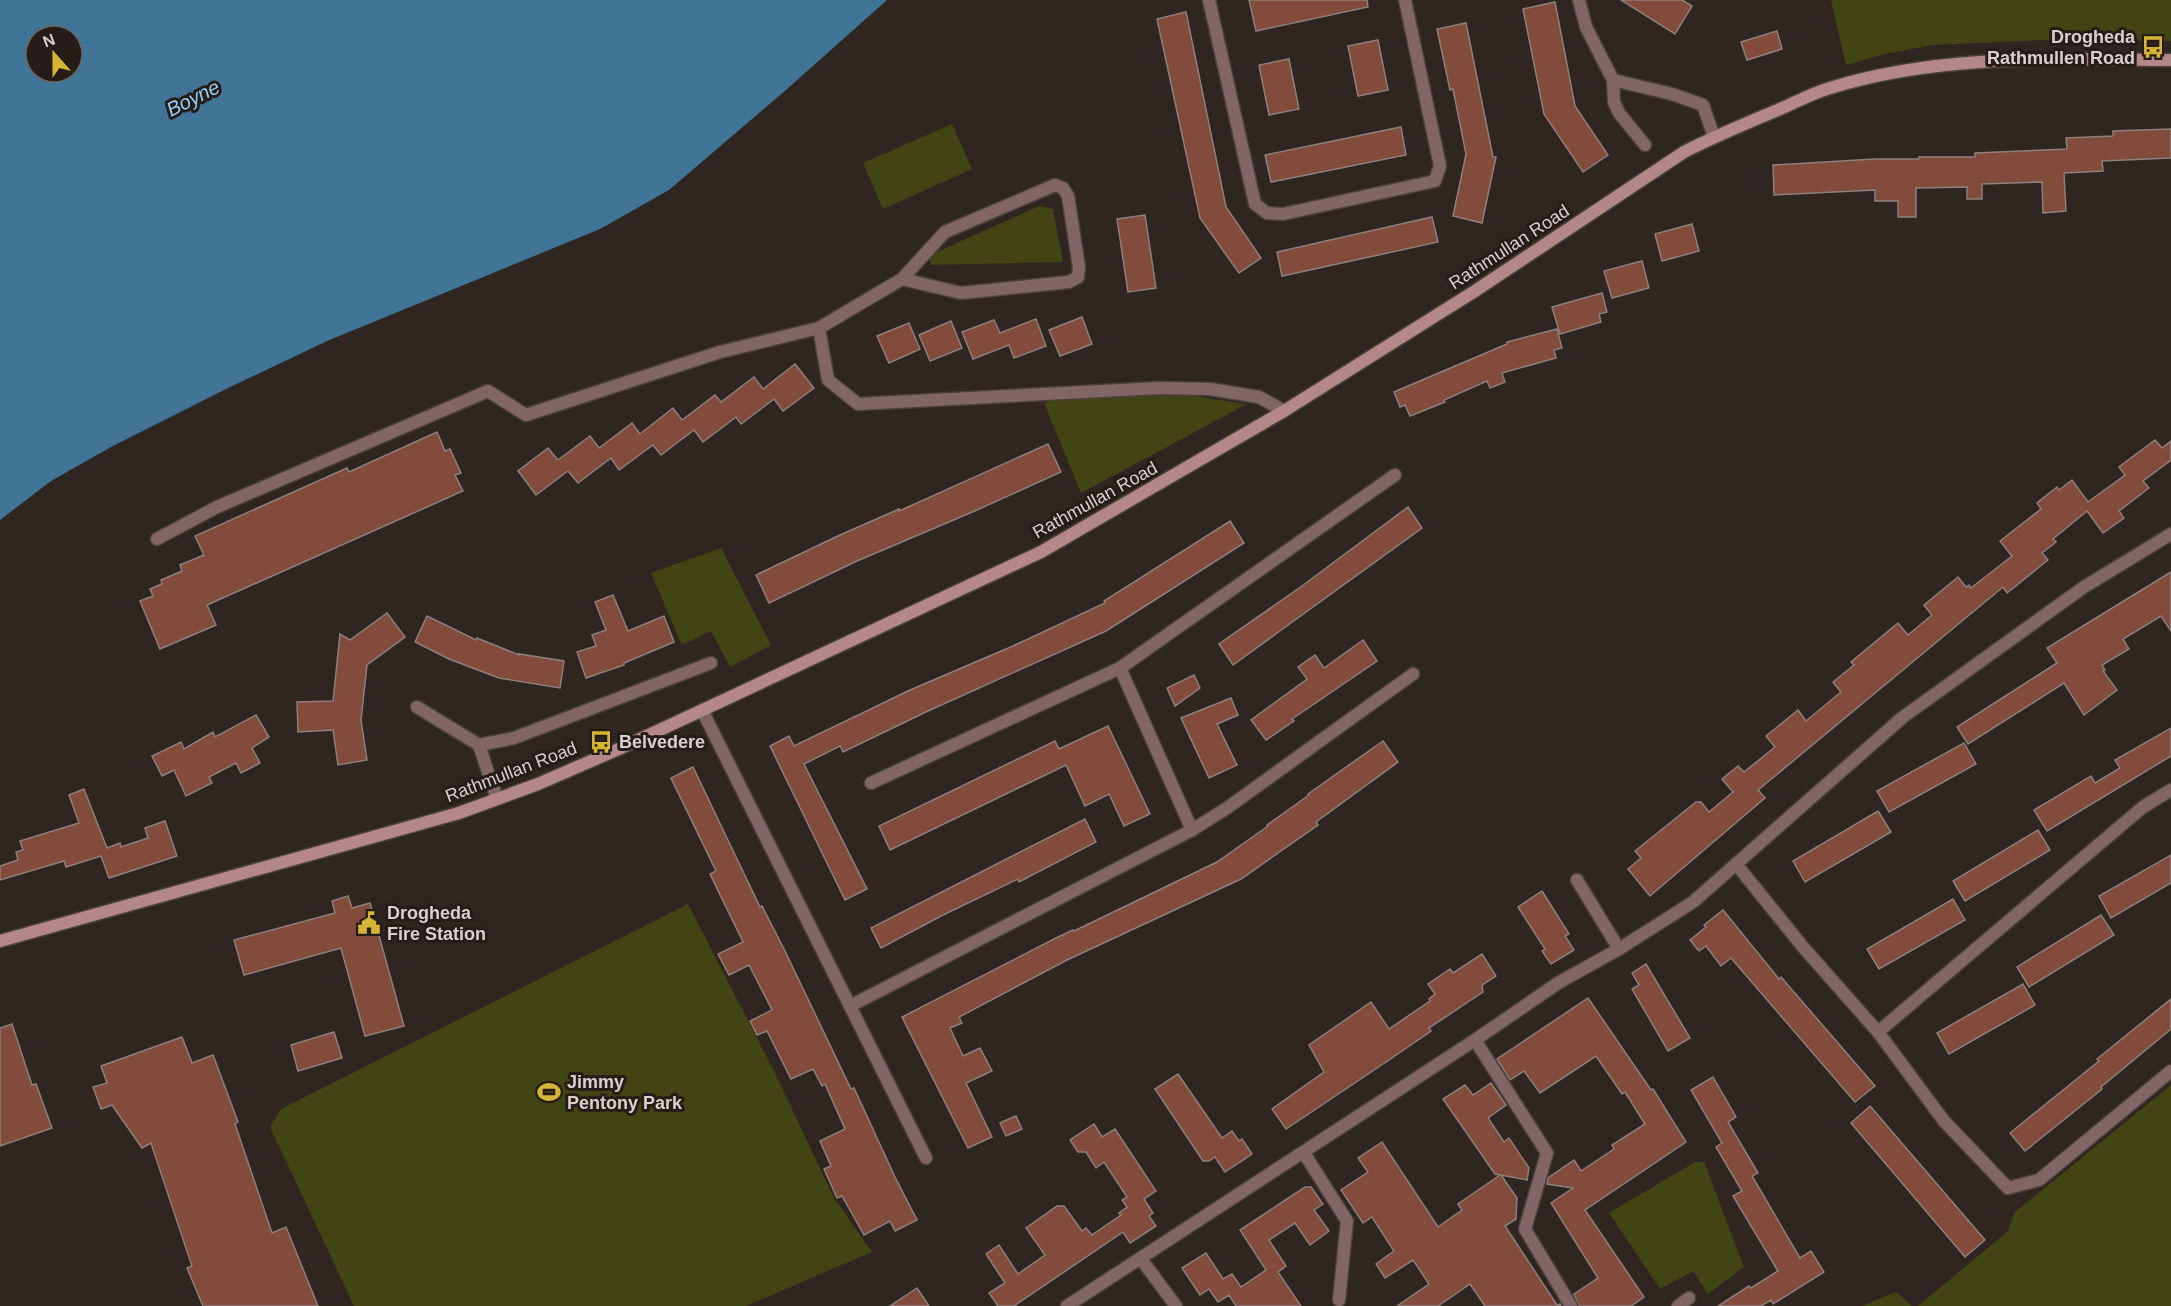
<svg xmlns="http://www.w3.org/2000/svg" width="2171" height="1306" font-family="Arial,sans-serif">
	<style>
		.green { fill: #424414 }
		.water { fill: #407598; fill-rule: evenodd }
		.building { fill: #824b3c; stroke: #8d7f7c; stroke-width: 1.5 }
		.lines { fill: none; stroke-linecap: round; stroke-linejoin: round }
		.street-casing { stroke: #4b413d; stroke-width: 15 }
		.secondary-casing { stroke: #4b413d; stroke-width: 15 }
		.street { stroke: #826667; stroke-width: 12 }
		.secondary { stroke: #b4888a; stroke-width: 12 }
		.labels { text-anchor: middle; dominant-baseline: central; stroke-width: 6; stroke-linejoin: round; paint-order: stroke }
		.poi-label { font-size: 18px; font-weight: bold; fill: #d7d0cd; stroke: #261d18; text-anchor: start }
		.street-label { font-size: 18px; fill: #d7d0cd; stroke: #261d18 }
		.water-label { font-size: 20px; font-style: italic; fill: #91cef9; stroke: #261d18 }
	</style>
	<rect width="100%" height="100%" fill="#302621"/>
	<g class="green">
		<polygon points="1831,0 2171,0 2171,41 2043,40 1932,45 1885,54 1846,65"/>
		<polygon points="952,124 972,169 883,209 863,163"/>
		<polygon points="1039,206 1053,209 1063,262 932,265 929,260 935,253"/>
		<polygon points="1127,396 1193,396 1247,404 1081,493 1044,403 1050,401"/>
		<polygon points="721,548 771,645 730,667 711,631 682,645 651,573"/>
		<polygon points="688,904 776,1075 834,1198 872,1252 746,1306 354,1306 270,1127 281,1109"/>
		<polygon points="2171,1085 2171,1306 1918,1306 2007,1232 2015,1212"/>
		<polygon points="1695,1162 1704,1162 1744,1267 1708,1294 1693,1271 1660,1289 1609,1213"/>
		<polygon points="1896,1292 1912,1306 1862,1306"/>
	</g>
	<path class="water" d="M0 0H887L787 89 669 190 600 229 327 341 226 389 111 447 51 481 0 520ZM36 36H72V72H36Z"/>
	<g class="building">
		<polygon points="1249,0 1367,0 1368,7 1256,31"/>
		<polygon points="1621,0 1682,0 1692,6 1675,34"/>
		<polygon points="1555,2 1575,106 1608,155 1583,172 1544,114 1523,9"/>
		<polygon points="1186,12 1226,207 1261,258 1239,273 1200,218 1157,19"/>
		<polygon points="1466,23 1493,157 1496,157 1482,223 1453,216 1466,154 1453,89 1450,90 1437,29"/>
		<polygon points="1777,31 1782,49 1747,60 1741,42"/>
		<polygon points="1378,40 1388,90 1358,96 1348,46"/>
		<polygon points="1289,59 1299,109 1269,115 1259,65"/>
		<polygon points="1401,127 1406,155 1271,182 1265,155"/>
		<polygon points="2171,129 2171,158 2102,161 2103,171 2064,173 2066,211 2043,213 2042,182 1982,184 1982,199 1967,199 1967,187 1916,188 1916,217 1898,217 1898,201 1875,201 1875,190 1774,195 1773,165 1875,159 1919,159 1919,157 1975,157 1975,153 2067,149 2066,138 2113,136 2113,131"/>
		<polygon points="1145,215 1156,288 1128,292 1117,219"/>
		<polygon points="1432,217 1438,242 1282,276 1277,252"/>
		<polygon points="1692,224 1699,251 1662,261 1655,234"/>
		<polygon points="1642,261 1649,288 1612,298 1604,271"/>
		<polygon points="1602,293 1607,312 1599,314 1601,322 1560,334 1552,307"/>
		<polygon points="1082,317 1092,344 1060,356 1049,330"/>
		<polygon points="1036,319 1046,346 1014,358 1009,345 973,359 962,332 994,320 1000,333"/>
		<polygon points="951,321 962,348 930,361 919,335"/>
		<polygon points="909,323 920,349 889,363 877,336"/>
		<polygon points="1557,329 1562,348 1554,350 1556,358 1502,373 1505,382 1490,388 1487,381 1444,400 1445,402 1410,416 1405,405 1400,407 1394,392 1507,344 1507,342"/>
		<polygon points="795,364 814,388 783,411 774,399 741,424 736,417 703,442 694,430 661,455 653,445 619,470 611,458 578,483 568,471 536,495 518,471 548,448 558,460 590,436 599,448 632,423 640,434 673,408 682,420 715,395 721,402 754,377 763,389"/>
		<polygon points="437,432 445,451 450,449 461,473 455,475 463,491 207,605 216,625 160,649 140,601 153,596 150,589 162,584 161,580 182,571 180,565 204,555 195,536 347,468 349,472"/>
		<polygon points="2155,440 2162,448 2171,441 2171,460 2143,481 2149,488 2119,511 2124,518 2103,533 2087,511 2053,539 2056,542 2042,553 2048,560 2007,593 2003,587 1758,790 1765,798 1650,896 1628,869 1641,858 1635,851 1696,802 1701,802 1709,812 1733,792 1722,779 1738,766 1744,772 1775,747 1766,736 1798,710 1806,721 1841,692 1833,682 1854,665 1851,662 1898,623 1908,635 1932,615 1924,605 1958,577 1966,587 1969,585 1971,588 2012,556 2000,541 2041,509 2037,503 2057,487 2059,490 2072,480 2088,502 2125,475 2119,467"/>
		<polygon points="1048,444 1061,472 977,510 857,561 769,603 756,575 840,535 899,509 899,511"/>
		<polygon points="1408,507 1422,528 1233,665 1219,644 1302,586"/>
		<polygon points="1230,521 1244,543 1106,631 928,711 843,752 840,746 804,764 867,889 845,900 770,746 789,736 794,746 910,690 1013,646 1105,603 1104,601"/>
		<polygon points="2171,572 2171,631 2161,616 2123,639 2129,649 2102,665 2105,670 2103,671 2117,690 2084,715 2064,683 1968,744 1957,727 2057,663 2047,648"/>
		<polygon points="613,595 628,631 664,616 674,642 624,663 624,665 586,678 577,652 596,646 592,635 606,630 595,602"/>
		<polygon points="387,613 405,637 367,665 361,720 367,760 338,765 333,730 298,732 297,702 333,701 340,634 350,640"/>
		<polygon points="427,616 476,640 477,638 519,655 519,654 564,661 560,688 499,678 449,659 415,642"/>
		<polygon points="1363,640 1377,661 1292,719 1294,721 1266,740 1251,720 1307,679 1298,667 1315,655 1324,668"/>
		<polygon points="1194,675 1200,688 1175,706 1167,688"/>
		<polygon points="1231,698 1238,715 1217,724 1237,765 1209,778 1181,718"/>
		<polygon points="256,715 269,737 252,748 260,763 241,773 236,763 209,777 212,783 186,796 174,770 162,776 152,756 181,742 184,749 213,732 215,737"/>
		<polygon points="1108,726 1150,814 1124,826 1109,794 1085,806 1066,765 890,850 879,826 1055,741 1059,749"/>
		<polygon points="2171,728 2171,756 2047,831 2034,810 2091,776 2095,783 2120,768 2115,760"/>
		<polygon points="1383,741 1398,762 1316,822 1318,825 1241,879 1067,960 959,1017 962,1023 950,1028 963,1056 980,1048 992,1071 966,1083 992,1137 968,1148 902,1017 1056,938 1073,930 1074,931 1217,862 1268,826 1267,825 1309,795 1308,794"/>
		<polygon points="1964,743 1976,764 1889,812 1877,791"/>
		<polygon points="693,767 760,907 762,906 784,949 851,1089 854,1088 895,1177 917,1220 895,1231 890,1221 864,1235 842,1196 837,1198 824,1169 831,1166 820,1141 845,1129 825,1084 822,1086 813,1069 791,1079 767,1031 757,1035 750,1021 772,1010 749,965 729,975 718,954 743,942 710,874 716,871 671,778"/>
		<polygon points="84,789 107,848 120,843 121,847 148,838 145,828 165,821 177,856 109,878 101,856 66,867 64,861 0,880 0,866 18,860 16,852 23,850 20,841 79,823 69,795"/>
		<polygon points="1878,811 1891,832 1805,882 1793,861"/>
		<polygon points="1085,819 1096,842 1019,882 1018,879 943,915 881,948 871,928"/>
		<polygon points="2038,830 2050,850 1965,901 1953,881"/>
		<polygon points="2171,855 2171,883 2111,918 2099,896"/>
		<polygon points="1542,891 1569,934 1565,936 1574,950 1551,964 1542,951 1545,949 1518,907"/>
		<polygon points="348,896 352,908 370,903 404,1026 365,1036 341,948 244,975 234,940 335,913 332,901"/>
		<polygon points="1953,899 1965,920 1879,969 1867,949"/>
		<polygon points="1723,910 1779,979 1781,977 1875,1086 1855,1102 1731,958 1721,966 1706,946 1699,951 1690,940 1706,927 1704,925"/>
		<polygon points="2101,915 2114,935 2029,987 2017,967"/>
		<polygon points="1482,954 1496,976 1482,985 1483,992 1429,1028 1431,1031 1389,1060 1286,1129 1272,1109 1324,1072 1309,1045 1371,1002 1389,1029 1430,1001 1429,999 1435,994 1428,984 1450,969 1453,973"/>
		<polygon points="1646,964 1690,1038 1668,1051 1632,989 1639,985 1632,973"/>
		<polygon points="2023,984 2035,1005 1949,1054 1937,1033"/>
		<polygon points="1588,998 1651,1090 1653,1089 1686,1142 1585,1210 1644,1297 1631,1306 1579,1306 1574,1294 1598,1278 1551,1203 1573,1188 1547,1184 1548,1178 1574,1160 1581,1171 1614,1149 1612,1145 1645,1124 1625,1092 1622,1094 1596,1056 1540,1093 1524,1071 1510,1080 1497,1059"/>
		<polygon points="2171,999 2171,1029 2101,1087 2102,1089 2025,1151 2010,1133 2099,1061 2097,1059"/>
		<polygon points="12,1024 32,1085 36,1084 52,1128 0,1146 0,1028"/>
		<polygon points="334,1032 342,1058 298,1071 291,1045"/>
		<polygon points="182,1037 192,1063 213,1055 238,1122 235,1124 272,1233 286,1227 318,1306 203,1306 187,1268 192,1266 151,1143 142,1148 112,1105 101,1109 93,1087 107,1083 101,1066"/>
		<polygon points="1178,1074 1222,1138 1232,1131 1239,1141 1242,1139 1252,1154 1225,1172 1215,1157 1209,1161 1203,1161 1155,1089"/>
		<polygon points="1713,1077 1736,1117 1728,1122 1758,1173 1752,1176 1800,1258 1811,1251 1824,1272 1773,1304 1771,1300 1761,1306 1718,1306 1749,1286 1751,1288 1778,1271 1733,1196 1742,1191 1716,1147 1722,1143 1691,1090"/>
		<polygon points="1491,1083 1506,1105 1488,1118 1504,1142 1509,1138 1529,1168 1527,1180 1501,1175 1517,1198 1516,1219 1505,1226 1557,1305 1560,1304 1561,1306 1485,1306 1470,1284 1438,1306 1397,1306 1429,1284 1413,1260 1385,1278 1376,1264 1394,1251 1372,1217 1363,1223 1341,1190 1368,1172 1358,1158 1382,1142 1438,1227 1462,1210 1458,1204 1500,1175 1495,1174 1443,1099 1465,1085 1473,1095"/>
		<polygon points="1870,1106 1985,1240 1965,1257 1851,1123"/>
		<polygon points="1016,1116 1022,1129 1006,1136 1000,1123"/>
		<polygon points="1094,1124 1102,1137 1115,1129 1156,1191 1144,1199 1153,1213 1149,1216 1156,1226 1130,1243 1123,1232 1014,1306 998,1306 989,1293 1005,1283 986,1254 999,1245 1018,1274 1045,1255 1026,1228 1057,1206 1064,1206 1082,1231 1086,1228 1092,1235 1121,1215 1119,1213 1127,1207 1122,1200 1127,1197 1104,1162 1096,1168 1086,1152 1078,1152 1070,1140"/>
		<polygon points="1305,1187 1311,1187 1323,1204 1314,1210 1329,1231 1310,1245 1295,1223 1269,1240 1286,1266 1278,1272 1301,1306 1236,1306 1229,1295 1218,1302 1209,1289 1200,1295 1182,1268 1206,1253 1223,1279 1232,1274 1241,1287 1266,1270 1240,1230"/>
		<polygon points="917,1288 929,1306 890,1306"/>
	</g>
	<g class="lines">
		<g class="street-casing">
			<g id="street">
				<polyline points="1209,0 1255,204 1267,213 1283,214 1435,181 1440,166 1405,0"/>
				<polyline points="1579,0 1586,27 1613,80 1672,94 1703,105 1714,137"/>
				<polyline points="1613,80 1614,102 1619,113 1645,145"/>
				<polyline points="819,328 828,380 858,404 1159,388 1210,389 1259,397 1284,411"/>
				<polyline points="157,539 217,507 488,391 526,415 720,352 819,328 902,279 945,232 1055,185 1063,188 1068,196 1079,267 1078,277 1069,282 961,293 902,279"/>
				<polyline points="1120,668 1192,830"/>
				<polyline points="417,707 479,745 514,738 711,663"/>
				<polyline points="702,710 926,1158"/>
				<polyline points="479,745 497,799"/>
				<polyline points="871,783 1120,668 1395,475"/>
				<polyline points="1736,864 1803,947 1878,1032 1944,1121 2008,1188 2039,1180 2171,1071"/>
				<polyline points="1577,880 1619,949"/>
				<polyline points="850,1006 1192,830 1227,808 1413,674"/>
				<polyline points="1878,1032 2143,807 2171,790"/>
				<polyline points="1475,1040 1547,1153 1525,1229 1571,1306"/>
				<polyline points="1304,1153 1347,1221 1339,1300"/>
				<polyline points="1141,1259 1176,1306"/>
				<polyline points="1067,1306 1475,1040 1558,983 1619,949 1693,902 1903,717 2084,587 2171,534"/>
				<polyline points="1678,1306 1689,1298"/>
			</g>
		</g>
		<g class="secondary-casing">
			<path id="secondary" d="M0 941 459 813 538 784 621 748 1041 552 1284 411 1475 291 1684 152C1715 136 1747 123 1780 109 1796 102 1813 93 1830 88 1940 54 2057 59 2171 60"/>
		</g>
		<use href="#street" class="street"/>
		<use href="#secondary" class="secondary"/>
	</g>
	<defs>
		<g id="bus-bare" transform="scale(1.8)"><path d="M-5-6H5V4H4V6H2V4H-2V6H-4V4H-5ZM-3.5-4V0h7V-4ZM-3.5 1.2v1.5H-2V1.2ZM2 1.2v1.5H3.5V1.2Z" fill="#d6b534" stroke="#261d18" stroke-width="2.5" paint-order="stroke"/></g>
		<g id="civic-bare" transform="scale(1.8)"><path d="M-.6-6.5H3V-4.5H.6V-3L4-1V1h2V6H-6V1h2V-1L-.6-3ZM-1.2 2.5V6h2.4V2.5Z" fill="#d6b534" stroke="#261d18" stroke-width="2.5" paint-order="stroke"/></g>
		<g id="stadium-bare" transform="scale(1.8)"><path d="M0-5a6.5 5 0 1 0 0 10a6.5 5 0 1 0 0-10ZM-3.5-1.8h7v3.6h-7Z" fill="#d6b534" stroke="#261d18" stroke-width="2.5" paint-order="stroke"/></g>
	</defs>
	<g fill-rule="evenodd">
		<use href="#bus-bare" x="2153" y="47"/>
		<use href="#bus-bare" x="601" y="742"/>
		<use href="#civic-bare" x="369" y="923"/>
		<use href="#stadium-bare" x="549" y="1092"/>
	</g>
	<g class="labels">
		<g class="poi-label">
			<text x="2135" y="37" text-anchor="end">Drogheda<tspan x="2135" dy="21">Rathmullen Road</tspan></text>
			<text x="619" y="742">Belvedere</text>
			<text x="387" y="913">Drogheda<tspan x="387" dy="21">Fire Station</tspan></text>
			<text x="567" y="1082">Jimmy<tspan x="567" dy="21">Pentony Park</tspan></text>
		</g>
		<g class="street-label">
			<text transform="translate(1509 247) rotate(-33)">Rathmullan Road</text>
			<text transform="translate(1095 500) rotate(-29)">Rathmullan Road</text>
			<text transform="translate(511 772) rotate(-21)">Rathmullan Road</text>
		</g>
		<g class="water-label">
			<text transform="translate(193 98) rotate(-27)">Boyne</text>
		</g>
	</g>
	<g transform="translate(54 54) rotate(339)"><circle r="28" fill="#261d18" stroke="#6d6560" stroke-width="1.5"/>
	<path d="M0-4.5L10 22L0 15L-10 22Z" fill="#d6b534"/>
	<text y="-9" font-size="16" font-weight="bold" text-anchor="middle" fill="#d7d0cd">N</text>
	</g>
</svg>
